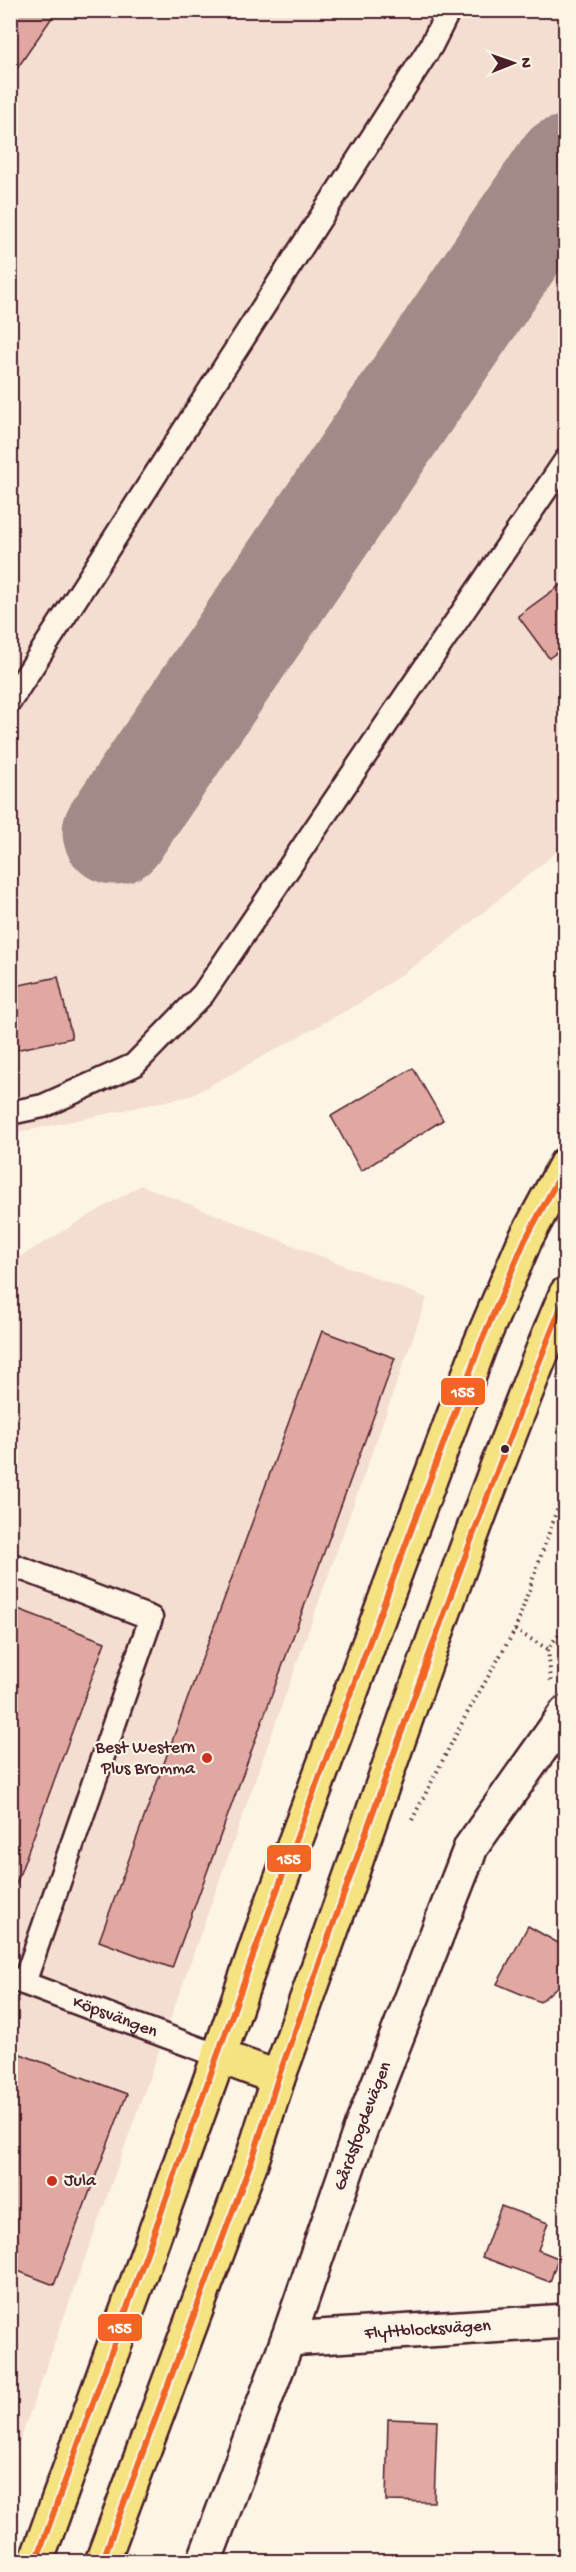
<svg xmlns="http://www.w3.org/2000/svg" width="576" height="2572" font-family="'Gochi Hand',sans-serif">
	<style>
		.built { fill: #f4ded1 }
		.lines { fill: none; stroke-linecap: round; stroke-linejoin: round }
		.taxiway { stroke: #a38a88; stroke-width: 105 }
		.building { fill: #e1a7a1; stroke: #4a1f2b; stroke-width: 1.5 }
		.service-casing { stroke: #4a1f2b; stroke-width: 27 }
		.minor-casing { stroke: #4a1f2b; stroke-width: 38 }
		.primary-casing { stroke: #4a1f2b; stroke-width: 38 }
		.path { stroke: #4a1f2b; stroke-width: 4; stroke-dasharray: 1.5 4.5; stroke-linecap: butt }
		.service { stroke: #fcf5e5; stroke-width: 22 }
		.minor { stroke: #fcf5e5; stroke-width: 33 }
		.primary { stroke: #f5e382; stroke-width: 33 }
		.bus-1-casing { stroke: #fcf5e5; stroke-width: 10 }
		.bus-1 { stroke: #f26522; stroke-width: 6 }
		.bus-dot { fill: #4a1f2b; stroke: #fcf5e5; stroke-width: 2 }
		.poi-dot { fill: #c8321e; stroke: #fcf5e5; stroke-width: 2 }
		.labels { text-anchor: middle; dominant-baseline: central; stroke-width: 4.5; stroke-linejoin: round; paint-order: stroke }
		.poi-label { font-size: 18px; fill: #4a1f2b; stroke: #fcf5e5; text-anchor: end }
		.street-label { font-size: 18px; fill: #4a1f2b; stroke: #fcf5e5 }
		.line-badge { stroke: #fcf5e5; stroke-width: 2 }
		.badge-label { font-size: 16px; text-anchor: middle; font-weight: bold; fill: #fff }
	</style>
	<rect width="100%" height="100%" fill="#fcf5e5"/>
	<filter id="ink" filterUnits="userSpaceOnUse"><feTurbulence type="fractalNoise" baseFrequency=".0167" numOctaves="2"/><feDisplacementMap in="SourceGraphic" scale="12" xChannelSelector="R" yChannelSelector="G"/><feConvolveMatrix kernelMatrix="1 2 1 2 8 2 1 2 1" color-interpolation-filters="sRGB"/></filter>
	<g filter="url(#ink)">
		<g class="built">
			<polygon points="10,11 566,11 565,845 437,950 360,1003 191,1096 11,1134"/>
			<polygon points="141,1185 427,1298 11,2466 11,1262"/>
		</g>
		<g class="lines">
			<polyline class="taxiway" points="115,832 566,168"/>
		</g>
		<g class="building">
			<polygon points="10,10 57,10 10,79"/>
			<polygon points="566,581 566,646 549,658 518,616"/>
			<polygon points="58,977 72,1038 10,1051 10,987"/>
			<polygon points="413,1068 443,1120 361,1171 331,1116"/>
			<polygon points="322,1331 395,1358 172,1968 99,1941"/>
			<polygon points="10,1606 105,1642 11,1898 10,1898"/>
			<polygon points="528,1926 560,1944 566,1967 559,1985 540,2002 497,1984"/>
			<polygon points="10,2050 127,2094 54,2285 10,2268"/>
			<polygon points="501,2206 548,2223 538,2250 558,2258 550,2282 482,2257"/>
			<polygon points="559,2356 566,2356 566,2488 560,2488"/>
			<polygon points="388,2419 437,2421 434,2502 386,2501"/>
		</g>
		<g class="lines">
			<g class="service-casing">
				<g id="service">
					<polyline points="10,701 431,46 449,10"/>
					<polyline points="10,1113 43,1106 134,1065 203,994 566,460"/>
					<polyline points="10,1564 151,1618 24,1983"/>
					<path id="s1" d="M10 1978 219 2056"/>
				</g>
			</g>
			<g class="minor-casing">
				<g id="minor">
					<path id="s2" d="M288 2339 566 2321"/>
					<path id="s3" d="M204 2562 288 2339 361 2128 471 1847 566 1713"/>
				</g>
			</g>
			<g class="primary-casing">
				<g id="primary">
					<polyline points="219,2056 278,2078"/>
					<polyline points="36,2562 219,2056 262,1931 480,1345 525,1240 566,1164"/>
					<path d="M102 2562 254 2154 278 2078C375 1817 458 1551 566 1294"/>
				</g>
			</g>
			<g class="path">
				<polyline points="515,1630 548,1649"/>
				<polyline points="551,1681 548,1649 566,1624"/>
				<polyline points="412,1820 465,1717 515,1630 566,1484"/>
			</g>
			<use href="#service" class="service"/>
			<use href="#minor" class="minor"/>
			<use href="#primary" class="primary"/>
			<g class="bus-1-casing">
				<g id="bus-1">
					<polyline points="36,2562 262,1931 480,1345 525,1240 566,1165"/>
					<path d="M102 2562 254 2154 278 2078C373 1817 461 1553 566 1295"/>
				</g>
			</g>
			<use href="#bus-1" class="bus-1"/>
		</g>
	</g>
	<circle class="bus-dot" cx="505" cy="1449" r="5"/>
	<g class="poi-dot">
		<circle cx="207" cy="1758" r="6"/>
		<circle cx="52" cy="2181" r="6"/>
	</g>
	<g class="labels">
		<g class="poi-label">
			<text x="195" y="1748">Best Western<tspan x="195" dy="21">Plus Bromma</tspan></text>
			<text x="64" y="2181" text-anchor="start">Jula</text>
		</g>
		<g class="street-label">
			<text stroke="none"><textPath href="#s1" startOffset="112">Köpsvängen</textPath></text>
			<text stroke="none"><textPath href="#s3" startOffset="464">Gårdsfogdevägen</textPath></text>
			<text stroke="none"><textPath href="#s2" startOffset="140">Flyttblocksvägen</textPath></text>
		</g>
	</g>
	<g class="line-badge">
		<rect x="440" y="1377" width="46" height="29" rx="6" fill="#f26522"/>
		<rect x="266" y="1844" width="46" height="29" rx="6" fill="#f26522"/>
		<rect x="97" y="2313" width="46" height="29" rx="6" fill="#f26522"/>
	</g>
	<g class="badge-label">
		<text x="463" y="1397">155</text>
		<text x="289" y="1864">155</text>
		<text x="120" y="2333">155</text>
	</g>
	<rect width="576" height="2572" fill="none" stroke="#fcf5e5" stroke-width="36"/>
	<rect x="18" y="18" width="540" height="2536" fill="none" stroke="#4a1f2b" stroke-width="2" filter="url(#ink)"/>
	<g transform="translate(513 63) rotate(89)" stroke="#fcf5e5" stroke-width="4.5" paint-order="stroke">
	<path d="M0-4.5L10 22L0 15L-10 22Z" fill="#4a1f2b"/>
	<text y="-9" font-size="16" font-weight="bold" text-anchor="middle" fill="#4a1f2b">N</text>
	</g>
</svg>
